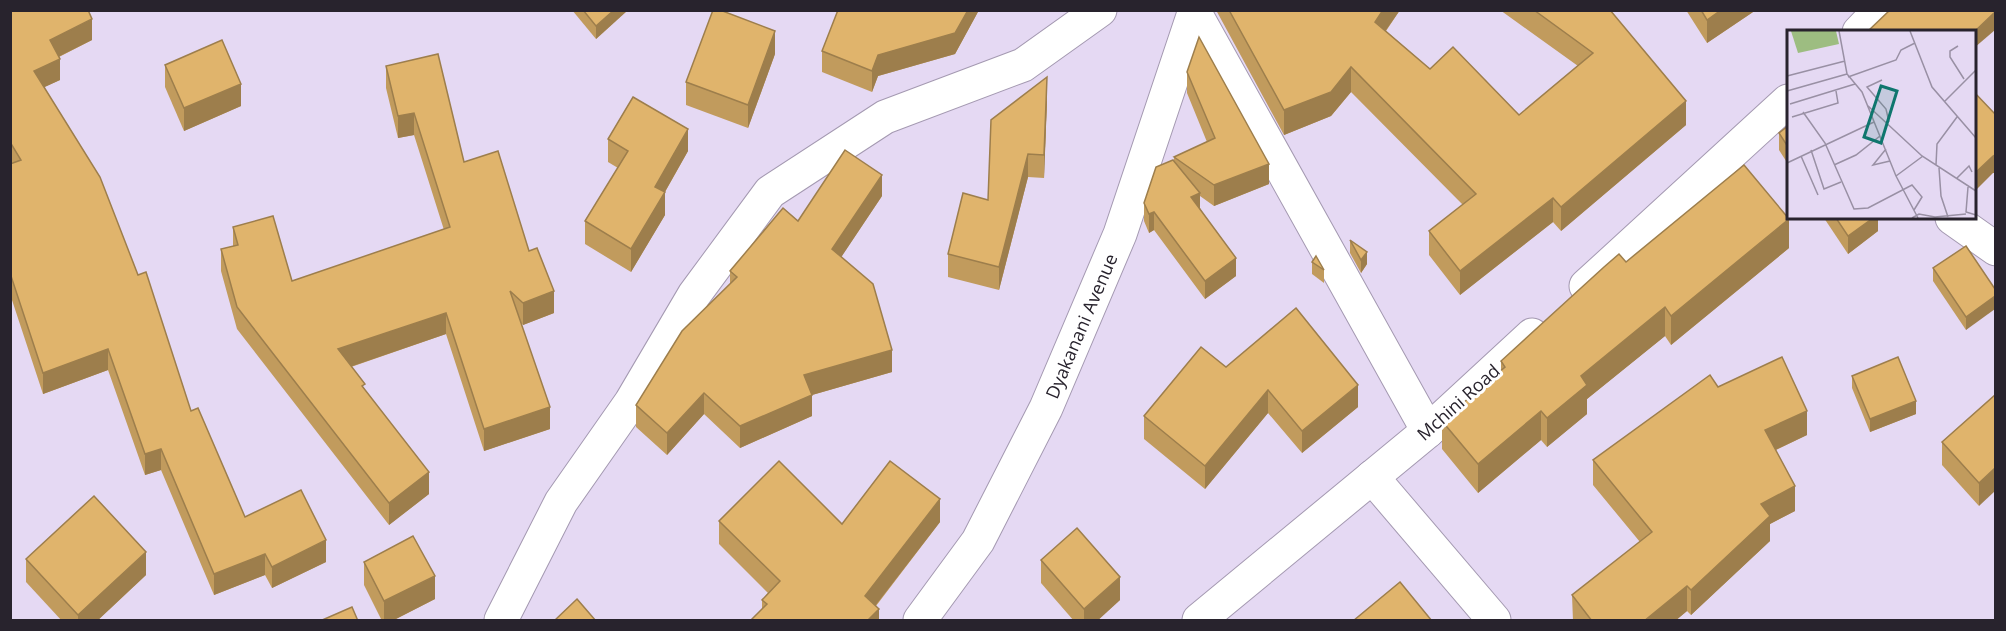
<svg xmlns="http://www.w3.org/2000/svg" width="2006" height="631" font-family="'Open Sans',sans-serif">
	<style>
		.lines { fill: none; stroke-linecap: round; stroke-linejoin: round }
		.minor-casing { stroke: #a499b1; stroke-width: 35 }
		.minor { stroke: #fff; stroke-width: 33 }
		.wall { fill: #c19b5d }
		.shaded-wall { fill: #9d7e4c }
		.building { fill: #e0b46c; stroke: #9d7e4c; stroke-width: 1.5 }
		.labels { text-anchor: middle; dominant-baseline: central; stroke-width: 6; stroke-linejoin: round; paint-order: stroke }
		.street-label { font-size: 18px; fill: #28232d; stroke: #fff }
		.inset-road { fill: none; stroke: #9990a4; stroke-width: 1.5 }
		.view { fill: #0f766e; fill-opacity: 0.15; stroke: #0f766e; stroke-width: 3 }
		.inset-edge { fill: none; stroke: #28232d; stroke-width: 3 }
	</style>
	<rect width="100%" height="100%" fill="#e5d9f3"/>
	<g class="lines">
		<g class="minor-casing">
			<g id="minor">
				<polyline points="1195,13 1428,431"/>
				<polyline points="1859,32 1880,10"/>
				<polyline points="1952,218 1996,249"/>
				<polyline points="1586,286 1788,101"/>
				<polyline points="1372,477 1494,620"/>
				<polyline points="501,620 561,502 631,402 694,295 770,192 885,117 1023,65 1100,10"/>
				<polyline points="920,620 978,541 1046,408 1120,234 1195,10"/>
				<polyline points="1199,620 1428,431 1532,335"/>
			</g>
		</g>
		<use href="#minor" class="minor"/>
	</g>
	<g class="wall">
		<polygon points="10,10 92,40 59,57 60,80 44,87 191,411 245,517 326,562 272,588 265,575 214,595 161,470 145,475 108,370 43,394 10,294"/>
		<polygon points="572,10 628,10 596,39"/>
		<polygon points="838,10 979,10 955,54 878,76 872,92 822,72 822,51"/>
		<polygon points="1216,10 1400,10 1386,31 1430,69 1519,115 1578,66 1500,10 1610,10 1686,125 1561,231 1553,222 1460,295 1429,255 1429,231 1463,205 1351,92 1331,116 1284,135"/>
		<polygon points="1686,10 1756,10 1707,43"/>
		<polygon points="775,54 748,128 686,105 686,82"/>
		<polygon points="165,65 241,106 184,131 165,87"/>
		<polygon points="386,66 464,162 529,251 554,313 523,325 521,323 550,429 484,451 446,334 351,367 429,494 389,525 237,329 221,271 221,249 233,246 233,227 292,281 444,230 414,135 398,138 386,88"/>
		<polygon points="1187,72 1269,184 1214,206 1200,196 1200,208 1236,276 1205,299 1154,230 1149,233 1144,221 1144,203 1174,160 1174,157 1207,142 1187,93"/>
		<polygon points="1047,100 1044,178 1028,177 999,290 948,277 948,254 988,200"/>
		<polygon points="1788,126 1788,164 1779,150 1779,133"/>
		<polygon points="608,139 688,151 665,192 665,215 631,272 585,244 585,221 618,168 608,162"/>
		<polygon points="882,196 841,257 892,372 812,395 812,416 740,448 704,414 667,455 636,427 636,405 730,284 730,271 798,221"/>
		<polygon points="1824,218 1878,218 1878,231 1848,254"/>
		<polygon points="1350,240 1367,264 1361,273 1350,253"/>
		<polygon points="1789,248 1671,345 1665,336 1587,399 1587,414 1547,447 1541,440 1478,493 1442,449 1442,421 1501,371 1501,361 1626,262"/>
		<polygon points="1312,262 1324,270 1324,283 1312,274"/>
		<polygon points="1933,268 1995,289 1966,330 1933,281"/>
		<polygon points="1226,367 1358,407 1302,453 1268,413 1205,489 1144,439 1144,416"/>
		<polygon points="1852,376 1916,414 1870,432 1852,388"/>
		<polygon points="1718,387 1807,435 1776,450 1795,511 1770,524 1770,541 1691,615 1687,611 1675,621 1573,621 1572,595 1640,542 1593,485 1593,460"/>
		<polygon points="1995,395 1979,506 1942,465 1942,442"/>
		<polygon points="719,521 842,524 940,522 876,606 879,621 762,609 762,600 768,593 719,544"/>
		<polygon points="26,559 146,575 97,621 62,621 26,582"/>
		<polygon points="1041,560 1120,600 1097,621 1074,621 1041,583"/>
		<polygon points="364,562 435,599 392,621 382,621 364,585"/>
	</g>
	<g class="shaded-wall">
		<polygon points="614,10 628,10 596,39 596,26"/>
		<polygon points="968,10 979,10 955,54 878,76 872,92 872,71 878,55"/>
		<polygon points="1383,10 1400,10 1375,46 1375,22"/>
		<polygon points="1721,10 1756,10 1707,43 1707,20"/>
		<polygon points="1995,12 1995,30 1974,48 1974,32"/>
		<polygon points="92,19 92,40 50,61 50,40"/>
		<polygon points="775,31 775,54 748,128 748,105"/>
		<polygon points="60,59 60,80 34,92 34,71"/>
		<polygon points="1351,67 1351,92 1331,116 1284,135 1284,110"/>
		<polygon points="1047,77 1047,100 1044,178 1044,155"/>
		<polygon points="241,84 241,106 184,131 184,108"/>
		<polygon points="1686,101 1686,125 1561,231 1561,207"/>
		<polygon points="414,113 414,135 398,138 398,116"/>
		<polygon points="688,129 688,151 662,197 665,192 665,215 631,272 631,249 655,187"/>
		<polygon points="1028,154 1028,177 999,290 999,267"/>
		<polygon points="1995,155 1995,173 1993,173 1974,192 1974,174 1993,156"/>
		<polygon points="1269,164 1269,184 1214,206 1214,185"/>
		<polygon points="882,175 882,196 832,271 832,249"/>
		<polygon points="1200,193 1200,212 1191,197"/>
		<polygon points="1553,198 1553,222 1460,295 1460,271"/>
		<polygon points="1154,212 1154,230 1149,233 1149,214"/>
		<polygon points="1873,218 1878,218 1878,231 1848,254 1848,236"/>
		<polygon points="1789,219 1789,248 1671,345 1671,316"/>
		<polygon points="1367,252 1367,264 1361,273 1361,260"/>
		<polygon points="1236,258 1236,276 1205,299 1205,281"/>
		<polygon points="554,291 554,313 523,325 523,303"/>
		<polygon points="1995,296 1995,309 1966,330 1966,317"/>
		<polygon points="1665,307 1665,336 1587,399 1587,414 1547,447 1547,418 1581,376"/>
		<polygon points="446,313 446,334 338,371 338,349"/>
		<polygon points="108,349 108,370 43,394 43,373"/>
		<polygon points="892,350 892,372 812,395 812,416 740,448 740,426 804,375"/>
		<polygon points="1358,385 1358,407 1302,453 1302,431"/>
		<polygon points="1268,390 1268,413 1205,489 1205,466"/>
		<polygon points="704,393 704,414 667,455 667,433"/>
		<polygon points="1916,401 1916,414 1870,432 1870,419"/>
		<polygon points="550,407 550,429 484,451 484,429"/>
		<polygon points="1541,411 1541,440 1478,493 1478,464"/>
		<polygon points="1807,411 1807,435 1765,455 1765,430"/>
		<polygon points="161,449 161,470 145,475 145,454"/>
		<polygon points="1995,468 1995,491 1979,506 1979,483"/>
		<polygon points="429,472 429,494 389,525 389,503"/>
		<polygon points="1795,486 1795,511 1770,524 1770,541 1691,615 1691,590 1761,504"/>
		<polygon points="940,499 940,522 865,619 865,596"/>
		<polygon points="326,540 326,562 272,588 272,567"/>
		<polygon points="146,552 146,575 97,621 78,621 78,615"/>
		<polygon points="265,554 265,575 214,595 214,574"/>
		<polygon points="435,576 435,599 392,621 384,621 384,601"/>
		<polygon points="1120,577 1120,600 1097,621 1084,621 1084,609"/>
		<polygon points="1687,586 1687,611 1675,621 1644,621"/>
		<polygon points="879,609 879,621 867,621"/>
	</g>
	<g class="building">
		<polygon points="10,10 88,10 92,19 50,40 60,59 34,71 100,177 138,275 146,272 191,411 198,408 245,517 301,490 326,540 272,567 265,554 214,574 161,449 145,454 108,349 43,373 10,273 10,164 21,160 10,142"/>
		<polygon points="583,10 614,10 596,26"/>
		<polygon points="713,10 720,10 775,31 748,105 686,82"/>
		<polygon points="838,10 968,10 955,33 878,55 872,71 822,51"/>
		<polygon points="1229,10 1383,10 1375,22 1430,69 1453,47 1519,115 1593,53 1534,10 1610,10 1686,101 1561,207 1553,198 1460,271 1429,231 1476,194 1351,67 1331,92 1284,110"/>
		<polygon points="1701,10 1721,10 1707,20"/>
		<polygon points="1890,10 1995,10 1995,12 1974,32 1867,32"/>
		<polygon points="1199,37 1269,164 1214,185 1174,157 1215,138 1187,72"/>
		<polygon points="222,40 241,84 184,108 165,65"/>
		<polygon points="438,54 464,162 498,151 529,251 537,248 554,291 523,303 510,291 550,407 484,429 446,313 338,349 365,384 362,386 429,472 389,503 237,307 221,249 238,245 233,227 273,216 292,281 450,227 414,113 398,116 386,66"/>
		<polygon points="1047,77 1044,155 1028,154 999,267 948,254 963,193 988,200 991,120"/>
		<polygon points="1974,92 1995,114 1995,155 1993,156 1974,174"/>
		<polygon points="633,97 688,129 655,187 665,192 631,249 585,221 628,151 608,139"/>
		<polygon points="1788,126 1788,147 1779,133"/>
		<polygon points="845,150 882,175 832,249 873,284 892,350 804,375 812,395 740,426 704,393 667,433 636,405 682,331 737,277 730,271 783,208 798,221"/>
		<polygon points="1173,160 1200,193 1191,197 1236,258 1205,281 1154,212 1149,214 1144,203 1156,167"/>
		<polygon points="1744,165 1789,219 1671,316 1665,307 1581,376 1587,385 1547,418 1541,411 1478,464 1442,421 1505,367 1501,361 1604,267 1619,254 1626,262"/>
		<polygon points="1836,218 1873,218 1848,236"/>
		<polygon points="1350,240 1367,252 1361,260"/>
		<polygon points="1966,246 1995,289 1995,296 1966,317 1933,268"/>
		<polygon points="1316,256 1324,270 1312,262"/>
		<polygon points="1296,308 1358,385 1302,431 1268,390 1205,466 1144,416 1201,347 1226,367"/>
		<polygon points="1782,357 1807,411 1765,430 1795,486 1761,504 1770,516 1691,590 1687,586 1644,621 1592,621 1572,595 1652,532 1593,460 1710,375 1718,387"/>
		<polygon points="1898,357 1916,401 1870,419 1852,376"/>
		<polygon points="1995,395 1995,468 1979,483 1942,442"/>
		<polygon points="779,461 842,524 890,461 940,499 865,596 879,609 867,621 750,621 767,604 762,600 780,581 719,521"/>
		<polygon points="94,496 146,552 78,615 26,559"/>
		<polygon points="1077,528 1120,577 1084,609 1041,560"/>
		<polygon points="413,536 435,576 384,601 364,562"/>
		<polygon points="1400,582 1432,621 1353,621"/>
		<polygon points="577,599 596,621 554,621"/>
		<polygon points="352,607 358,621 320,621"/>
	</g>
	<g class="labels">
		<g class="street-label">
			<text transform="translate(1081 326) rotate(-67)">Dyakanani Avenue</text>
			<text transform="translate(1458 402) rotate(-42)">Mchini Road</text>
		</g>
	</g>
	<g transform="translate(1787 30)">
		<rect width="189" height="189" fill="#e5d9f3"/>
		<path d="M4 1H49L52 14 11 23Z" fill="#9dbd81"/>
		<path class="inset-road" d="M52 1 60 44 75 62 109 146 131 188M123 1 145 57 189 108M171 16 163 21V27L177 49M0 46 58 31M61 47 109 30 114 20 128 13M95 50 80 57 99 79 102 92M0 61 60 44M157 72 189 40M3 74 68 54M80 75 135 126 189 161M16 82 38 113 67 179 81 178 125 155 135 167 127 180M5 87 51 73 49 61M99 119 86 135 103 131M24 120 37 159 54 152M14 126 31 165M0 133 87 92M47 135 69 125 93 106M149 135 150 114 170 87M152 138 154 166 161 187M109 146 136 126M170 148 182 136 185 142M181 157 179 182 189 185M125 188 132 184 148 187 179 184"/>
		<path class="view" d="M94 56 110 61 94 113 77 107Z"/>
		<rect width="189" height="189" class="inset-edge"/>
	</g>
	<rect width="2006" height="631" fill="none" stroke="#28232d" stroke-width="24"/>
</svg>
